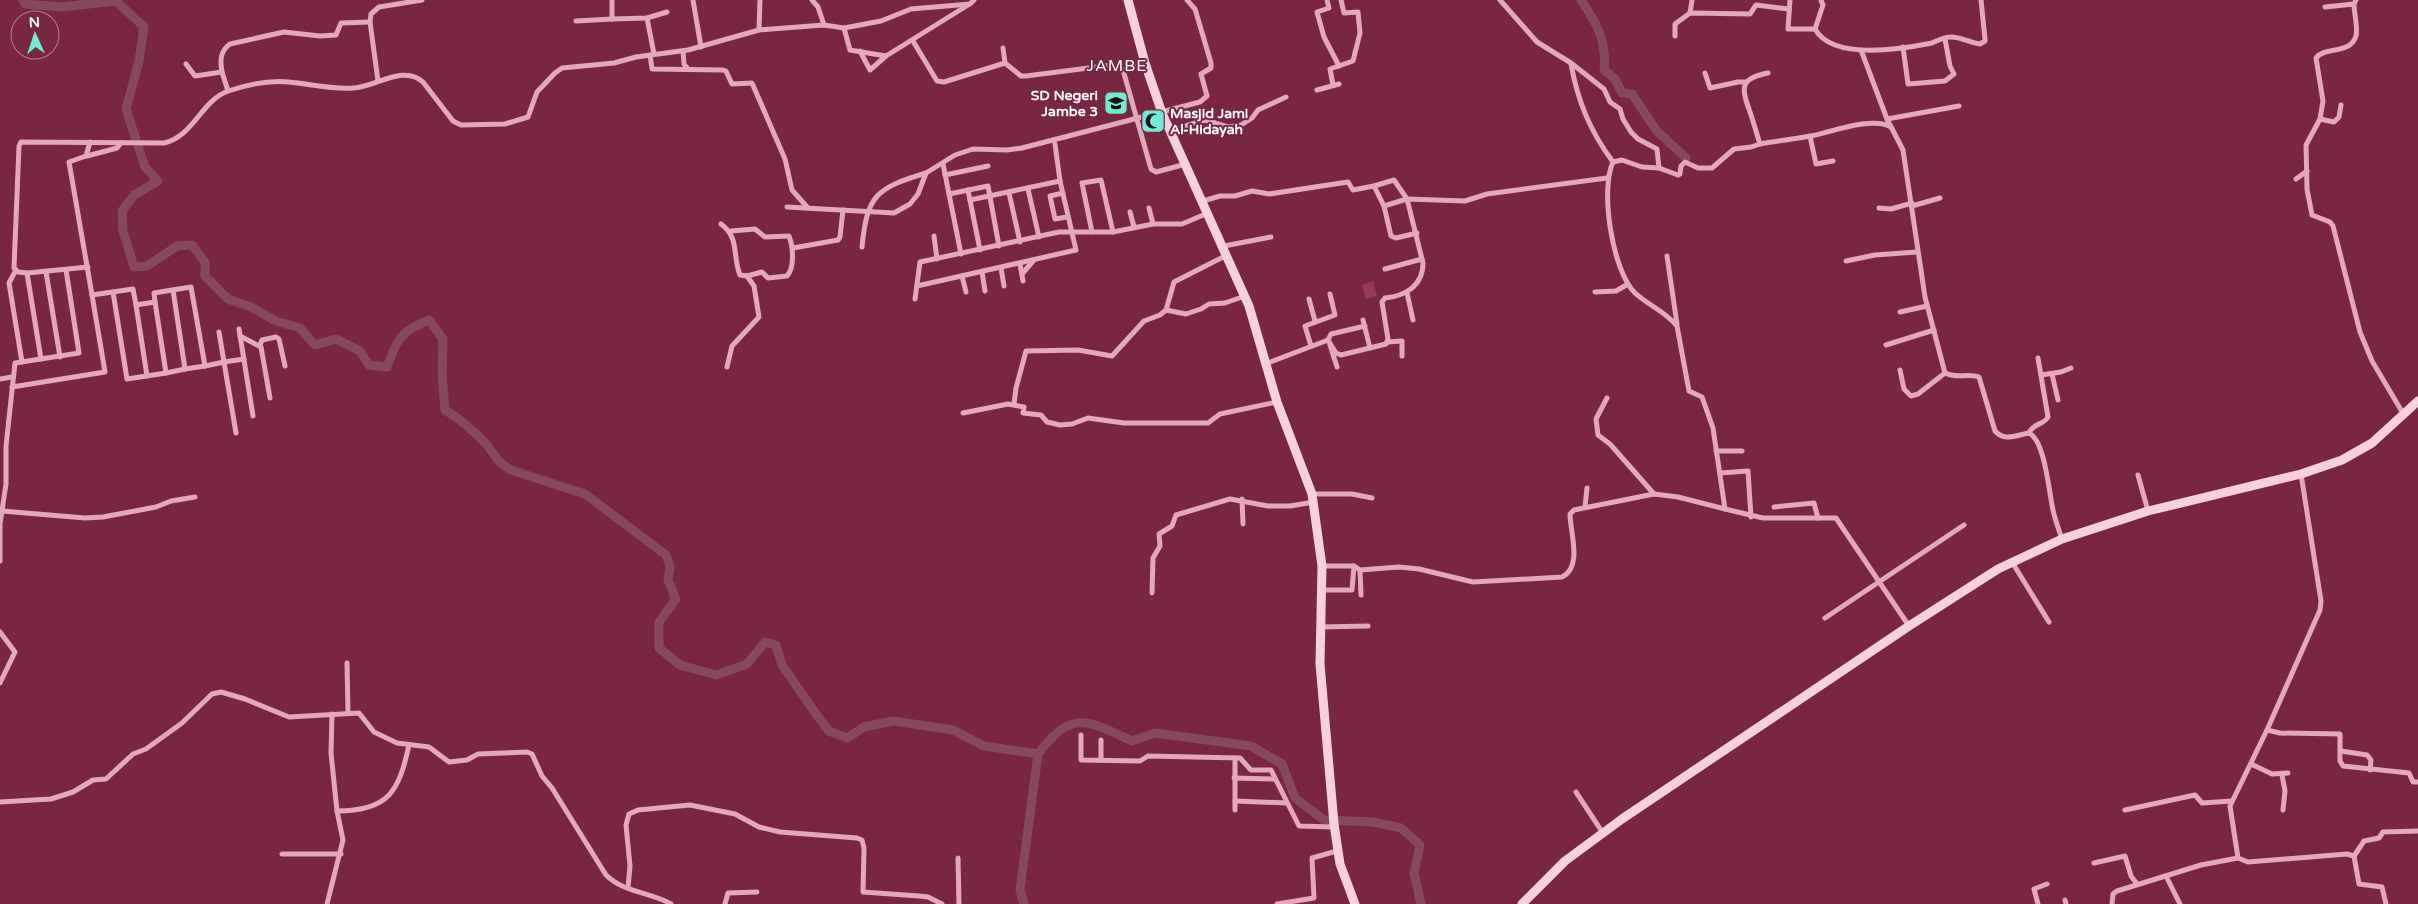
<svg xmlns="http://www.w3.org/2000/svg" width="2418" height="904" font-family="'Varela Round',sans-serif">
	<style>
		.green { fill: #96395a }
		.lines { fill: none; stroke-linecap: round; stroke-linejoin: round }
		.river { stroke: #86485d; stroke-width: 9 }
		.street { stroke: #e3a8bd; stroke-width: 5 }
		.secondary { stroke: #f4d1dc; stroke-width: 9 }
		.labels { text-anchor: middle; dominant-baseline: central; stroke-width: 4; stroke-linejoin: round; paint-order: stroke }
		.poi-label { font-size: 14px; font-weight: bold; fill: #fff; stroke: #792641; text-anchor: end }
		.quarter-label { font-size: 16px; letter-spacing: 1px; fill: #fff; stroke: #792641 }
	</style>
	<rect width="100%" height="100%" fill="#792641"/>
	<polygon class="green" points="1373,281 1377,296 1366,299 1362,285"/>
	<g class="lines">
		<g class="river">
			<path d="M23 0 25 4 61 7 116 1 144 27 139 61 126 109 145 167 158 181 134 195 122 211 123 231 134 267 147 266 177 246 192 245 205 262V276L228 299 251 307 276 321 300 328 315 345 336 339 360 351 369 365 387 367C397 339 401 331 429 320L443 339 442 374 445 410C462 420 474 431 487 445 495 455 499 464 511 470L585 494 666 555 670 566 668 580 676 599 659 622V648L680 665 716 675 747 664 765 642 776 645 782 665 816 714 829 731 847 738 864 727 893 721 953 730 984 746 1038 754"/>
			<path d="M1581 0C1597 24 1607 41 1604 70L1615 79 1622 93 1632 94 1656 130 1686 158"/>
			<path d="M1024 904 1020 890 1038 754C1072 709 1087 720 1132 741L1155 733 1251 746 1282 764 1295 798 1324 820 1373 822 1401 828 1420 845 1414 873 1421 904"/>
		</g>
		<g class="street">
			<polyline points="612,0 612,19 647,18 667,12"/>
			<polyline points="693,0 701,47"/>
			<polyline points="812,0 818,7 824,25"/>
			<polyline points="1327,0 1329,8 1317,12 1324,37 1339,66"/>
			<polyline points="1500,0 1537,42 1571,63 1604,89 1610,102 1620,109 1623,119 1631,132 1638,139 1657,149 1659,168"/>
			<polyline points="1790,0 1788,29 1815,29"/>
			<path d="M2356 0 2354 4C2354 13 2358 27 2356 36 2350 55 2325 46 2316 58L2323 101 2320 119 2306 145 2307 189 2312 215 2330 222 2333 226 2360 332 2372 361 2404 415"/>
			<polyline points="2325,7 2354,4"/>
			<polyline points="1690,13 1692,0"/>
			<polyline points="647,18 654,54"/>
			<polyline points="576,21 612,19"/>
			<polyline points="844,28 850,50 886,56 968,5"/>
			<path d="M1815 29C1833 61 1902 49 1932 43 1937 41 1944 37 1950 37 1959 36 1970 43 1980 44L1985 41V39L1981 0"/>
			<polyline points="1815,29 1823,5 1821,0"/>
			<polyline points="759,30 760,0"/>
			<polyline points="1675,36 1675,24 1690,13 1750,14 1756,5 1789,9"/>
			<polyline points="913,41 937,81 944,82 1005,63"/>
			<polyline points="1903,47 1908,84 1945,81 1954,74 1950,66 1945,39"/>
			<polyline points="1003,48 1005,63 1021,76 1026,76 1112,65 1123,70 1145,63"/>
			<path d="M1861 50 1887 119 1903 150 1925 297 1945 373C1956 379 1968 373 1979 377L1995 431C2005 442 2016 435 2029 433 2045 440 2049 493 2053 510 2055 520 2059 530 2062 539"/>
			<polyline points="683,51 684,64 688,69"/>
			<polyline points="860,51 870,70 886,56"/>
			<polyline points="650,55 652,69 723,70 726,71 732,84 752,83 785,159 792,190 808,208"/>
			<polyline points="186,64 195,76 222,72 228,91"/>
			<path d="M1571 64C1578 102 1590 131 1613 162"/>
			<polyline points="1123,70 1151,169 1156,172 1186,164"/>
			<path d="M222 72C220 61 220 51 230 44L284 32 320 36 336 35 341 23 370 22"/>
			<polyline points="1705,73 1710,88 1738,82 1745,82"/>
			<polyline points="378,81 370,22 371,14 379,7 422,0"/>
			<polyline points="1333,85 1330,69 1353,61 1360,33 1358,12 1344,13 1341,0"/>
			<polyline points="1317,90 1339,84"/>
			<polyline points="1887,119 1959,106"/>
			<polyline points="2320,119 2334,122 2339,117 2341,105"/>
			<polyline points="1169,131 1205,120 1228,127 1241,125 1252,118 1258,110 1286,97"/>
			<polyline points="1810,136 1816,164 1833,161"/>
			<polyline points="90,142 86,156 69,162 92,295 133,289 136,305 155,302 154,293 191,287 205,366 224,362 236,433"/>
			<polyline points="1055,144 1060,181"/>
			<path d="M1760 144C1777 141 1794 139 1811 136 1831 132 1873 116 1891 127"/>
			<polyline points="87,156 117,148 121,143"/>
			<path d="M1613 162C1600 190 1612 270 1635 293 1648 305 1666 312 1677 326L1689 391 1702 397 1713 428 1725 509 1763 518H1836L1909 626"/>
			<path d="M1613 162 1622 160 1642 167 1659 168 1678 175 1680 174 1681 166 1685 162 1698 168H1712L1734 149 1751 147 1760 144C1756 132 1753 120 1749 109 1740 86 1742 78 1768 73"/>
			<polyline points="943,164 961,254"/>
			<polyline points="945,175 988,166"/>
			<polyline points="2296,179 2307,171"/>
			<polyline points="1028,189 1039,237"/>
			<polyline points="968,190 980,250"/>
			<polyline points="1009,193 1020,242"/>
			<polyline points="1063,193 1050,196 1055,219 1067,217"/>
			<polyline points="949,194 988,186 999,246"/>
			<polyline points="1203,201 1220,196 1235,196 1252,191 1269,194 1348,182 1353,190 1374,186 1384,206 1407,199 1465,201 1487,194 1607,178"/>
			<polyline points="1384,206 1391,236 1396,238 1417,233"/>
			<polyline points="1912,206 1940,198"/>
			<polyline points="787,207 894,213 910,204 918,194 926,173 955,155 973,149 1007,150 1022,148 1200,102 1207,96 1201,74 1211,68 1211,63 1195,9 1187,0"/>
			<polyline points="1149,208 1153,224"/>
			<polyline points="1879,208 1891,209 1912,203"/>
			<polyline points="1130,212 1134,227"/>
			<path d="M721 224C740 238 732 255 740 275L747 276 762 272 768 278 787 276C795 267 793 246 789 236L765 237 755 229 731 231"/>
			<polyline points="1092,232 1082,183 1101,180 1113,232"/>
			<polyline points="934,236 937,259"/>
			<polyline points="1224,246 1271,237"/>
			<path d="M862 247C867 194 877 188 926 173"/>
			<polyline points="793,248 838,240 840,237 843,210"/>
			<polyline points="1667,256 1677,324"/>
			<polyline points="1846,261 1875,255 1917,252"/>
			<polyline points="1020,264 1023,281"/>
			<path d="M88 267 27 273 18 272 14 268 19 146 21 142 164 143C193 137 201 101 228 91 246 85 270 80 289 82 310 84 333 90 354 88 375 87 404 64 423 82L453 121 461 125 505 124 528 117 537 92 555 73 562 68 614 63 636 57 688 50 759 30 824 25 844 28 881 21 911 9 970 4 974 0"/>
			<polyline points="1001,268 1004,286"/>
			<polyline points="1385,269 1422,259"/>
			<polyline points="16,270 9,283 22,362"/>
			<polyline points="46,272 60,357"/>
			<polyline points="982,272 985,291"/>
			<polyline points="27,273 41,359"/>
			<polyline points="1022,274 1034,260"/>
			<polyline points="962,276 966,292"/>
			<polyline points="917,286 1076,250 1060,181 970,200"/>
			<polyline points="173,290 185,369 205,366"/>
			<polyline points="113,292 127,379 166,373"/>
			<polyline points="1595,292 1616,291 1628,284"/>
			<polyline points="1407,293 1413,320"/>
			<polyline points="915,299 920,262 1059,232 1113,232 1153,224 1182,224 1208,213"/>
			<polyline points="1309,299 1315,321"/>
			<polyline points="155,302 166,373 185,369"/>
			<polyline points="136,305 147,376"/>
			<polyline points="1166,310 1186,314 1201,309 1209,304 1225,303 1245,296"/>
			<polyline points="1900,312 1927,306"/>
			<polyline points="1363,320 1370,348"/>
			<polyline points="239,329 253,416"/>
			<polyline points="219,332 224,362 244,359"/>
			<polyline points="240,336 261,347 270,398"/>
			<path d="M1328 340 1336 353 1341 355 1386 344 1388 339 1382 302 1385 298C1405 296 1423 286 1423 263L1407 199 1394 180 1374 186"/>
			<polyline points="1388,342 1402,341 1402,356"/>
			<polyline points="260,345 262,340 276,337 279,339 285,366"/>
			<polyline points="1330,345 1337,367"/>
			<polyline points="1886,345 1934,330"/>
			<polyline points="1311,346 1305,326 1335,315 1330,294"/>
			<polyline points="1265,364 1328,340 1331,334 1365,326"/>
			<polyline points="727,367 732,346 759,317 754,286 747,276"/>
			<polyline points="1900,370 1904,389 1911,396 1918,394 1945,373"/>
			<polyline points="2052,374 2058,400"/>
			<polyline points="2041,375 2061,372 2071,368"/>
			<polyline points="0,379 12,377"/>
			<polyline points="12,387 105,372 92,295"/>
			<polyline points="1607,398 1596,419 1598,435 1610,444 1654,494"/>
			<polyline points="1014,404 1016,388 1026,351 1078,350 1112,356 1144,321 1160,315 1166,310 1174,282 1227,255"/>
			<polyline points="963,413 1008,404 1024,407 1023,413 1041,415 1047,422 1060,425 1072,424 1088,418 1124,423 1208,423 1220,414 1277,402"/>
			<path d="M2029 433C2033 423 2044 425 2048 417L2038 358"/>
			<polyline points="1716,451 1742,451"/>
			<polyline points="1720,473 1748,471 1751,517"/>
			<polyline points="2301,474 2321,601 2320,610 2267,730 2280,733 2340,734 2340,761 2343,766 2409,773 2413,782 2418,782"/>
			<polyline points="2138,475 2148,511"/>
			<polyline points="1312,494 1352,494 1372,498"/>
			<polyline points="1242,499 1243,524"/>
			<polyline points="1585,507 1587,488"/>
			<polyline points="1774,507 1814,503 1818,518"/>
			<polyline points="2,511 85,518 103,517 156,507 171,501 195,497"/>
			<polyline points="0,561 0,524 6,484 6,446 15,363 79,353 66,270"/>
			<polyline points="2012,562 2049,622"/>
			<path d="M1322 566H1354L1360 570 1399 567 1419 569 1473 582 1562 577C1583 567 1570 532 1570 514L1574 510 1654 494 1678 497 1725 509"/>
			<polyline points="1360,570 1361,595"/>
			<polyline points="1321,590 1352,590 1354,566"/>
			<polyline points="1152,593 1153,558 1160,546 1159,534 1172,526 1176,515 1230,499 1268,506 1290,506 1314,502"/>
			<polyline points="1825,618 1964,525"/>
			<polyline points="1320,627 1368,626"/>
			<polyline points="0,632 15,652 0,683"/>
			<polyline points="347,663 348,712"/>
			<polyline points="332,714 331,753 337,811"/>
			<polyline points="1081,735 1081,760 1140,761 1148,756 1240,758 1251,770 1271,770 1299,826 1334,827"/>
			<polyline points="2341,751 2367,755 2371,760 2370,770"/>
			<polyline points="1101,760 1101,740"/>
			<polyline points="2251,764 2272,774 2288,773"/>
			<polyline points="2282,775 2285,791 2283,810"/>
			<polyline points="1234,778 1275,779"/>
			<polyline points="1576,792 1603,833"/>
			<polyline points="1235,801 1287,803"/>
			<path d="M0 802 51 799 73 792 93 780 106 779 133 754 146 749 182 723 212 694 221 692 245 699 289 717 359 713 374 732 397 743 429 747 449 762 467 760 478 754 527 752 532 754 542 776 552 788 606 875C624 893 651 892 671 904"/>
			<polyline points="1235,810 1235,758"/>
			<polyline points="2125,810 2195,795 2202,803 2232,801"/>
			<polyline points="282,854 341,854"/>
			<polyline points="2354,856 2364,841 2379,838 2383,832 2418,831"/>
			<polyline points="958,858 959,904"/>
			<polyline points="2238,858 2230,806 2267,730"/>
			<polyline points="2094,863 2125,856 2131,876 2137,884"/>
			<polyline points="2166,876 2180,904"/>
			<polyline points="628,888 630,866 626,825 629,814 638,810 690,805 735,814 759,827 780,832 857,838 862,840 864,848 863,892 919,896 928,897 942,904"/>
			<polyline points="2065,900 2066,904"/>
			<path d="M327 904 343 840 337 811C389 811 399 791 409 745"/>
			<polyline points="725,904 728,893 757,892"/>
			<polyline points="1277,904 1314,898 1312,858 1337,851"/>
			<polyline points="2038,904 2034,889 2047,884"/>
			<polyline points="2112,904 2113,894 2117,891 2201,865 2238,858 2248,862 2347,854 2354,856 2359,884 2382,887 2386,904"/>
		</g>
		<g class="secondary">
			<polyline points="1128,0 1145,63 1162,113 1249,306 1277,402 1312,494 1322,566 1320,664 1334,824 1340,864 1355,904"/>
			<polyline points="1522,904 1565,861 1622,819 1909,626 1998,569 2062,539 2148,511 2301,474 2342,460 2372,443 2418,401"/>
		</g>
	</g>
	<defs>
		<g id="school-square" transform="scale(1.25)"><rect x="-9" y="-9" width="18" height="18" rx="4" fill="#6eecd5" stroke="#792641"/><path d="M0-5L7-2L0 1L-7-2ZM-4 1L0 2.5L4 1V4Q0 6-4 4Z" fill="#111"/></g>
		<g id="mosque-square" transform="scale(1.25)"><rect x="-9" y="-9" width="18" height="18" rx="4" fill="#6eecd5" stroke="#792641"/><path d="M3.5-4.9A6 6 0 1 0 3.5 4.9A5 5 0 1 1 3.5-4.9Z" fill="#111"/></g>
	</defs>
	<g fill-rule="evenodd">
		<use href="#school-square" x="1116" y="103"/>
		<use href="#mosque-square" x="1153" y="121"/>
	</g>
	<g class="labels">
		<g class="poi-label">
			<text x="1098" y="95">SD Negeri<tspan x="1098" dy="16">Jambe 3</tspan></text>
			<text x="1170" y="113" text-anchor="start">Masjid Jami<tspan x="1170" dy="16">Al-Hidayah</tspan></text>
		</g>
		<g class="quarter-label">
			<text x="1117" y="66">JAMBE</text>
		</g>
	</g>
	<g transform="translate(35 35) rotate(357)"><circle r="24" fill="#792641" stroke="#af7d8d"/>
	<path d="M0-4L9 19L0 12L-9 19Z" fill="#6eecd5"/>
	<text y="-8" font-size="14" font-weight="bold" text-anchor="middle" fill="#ffffff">N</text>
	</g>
</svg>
